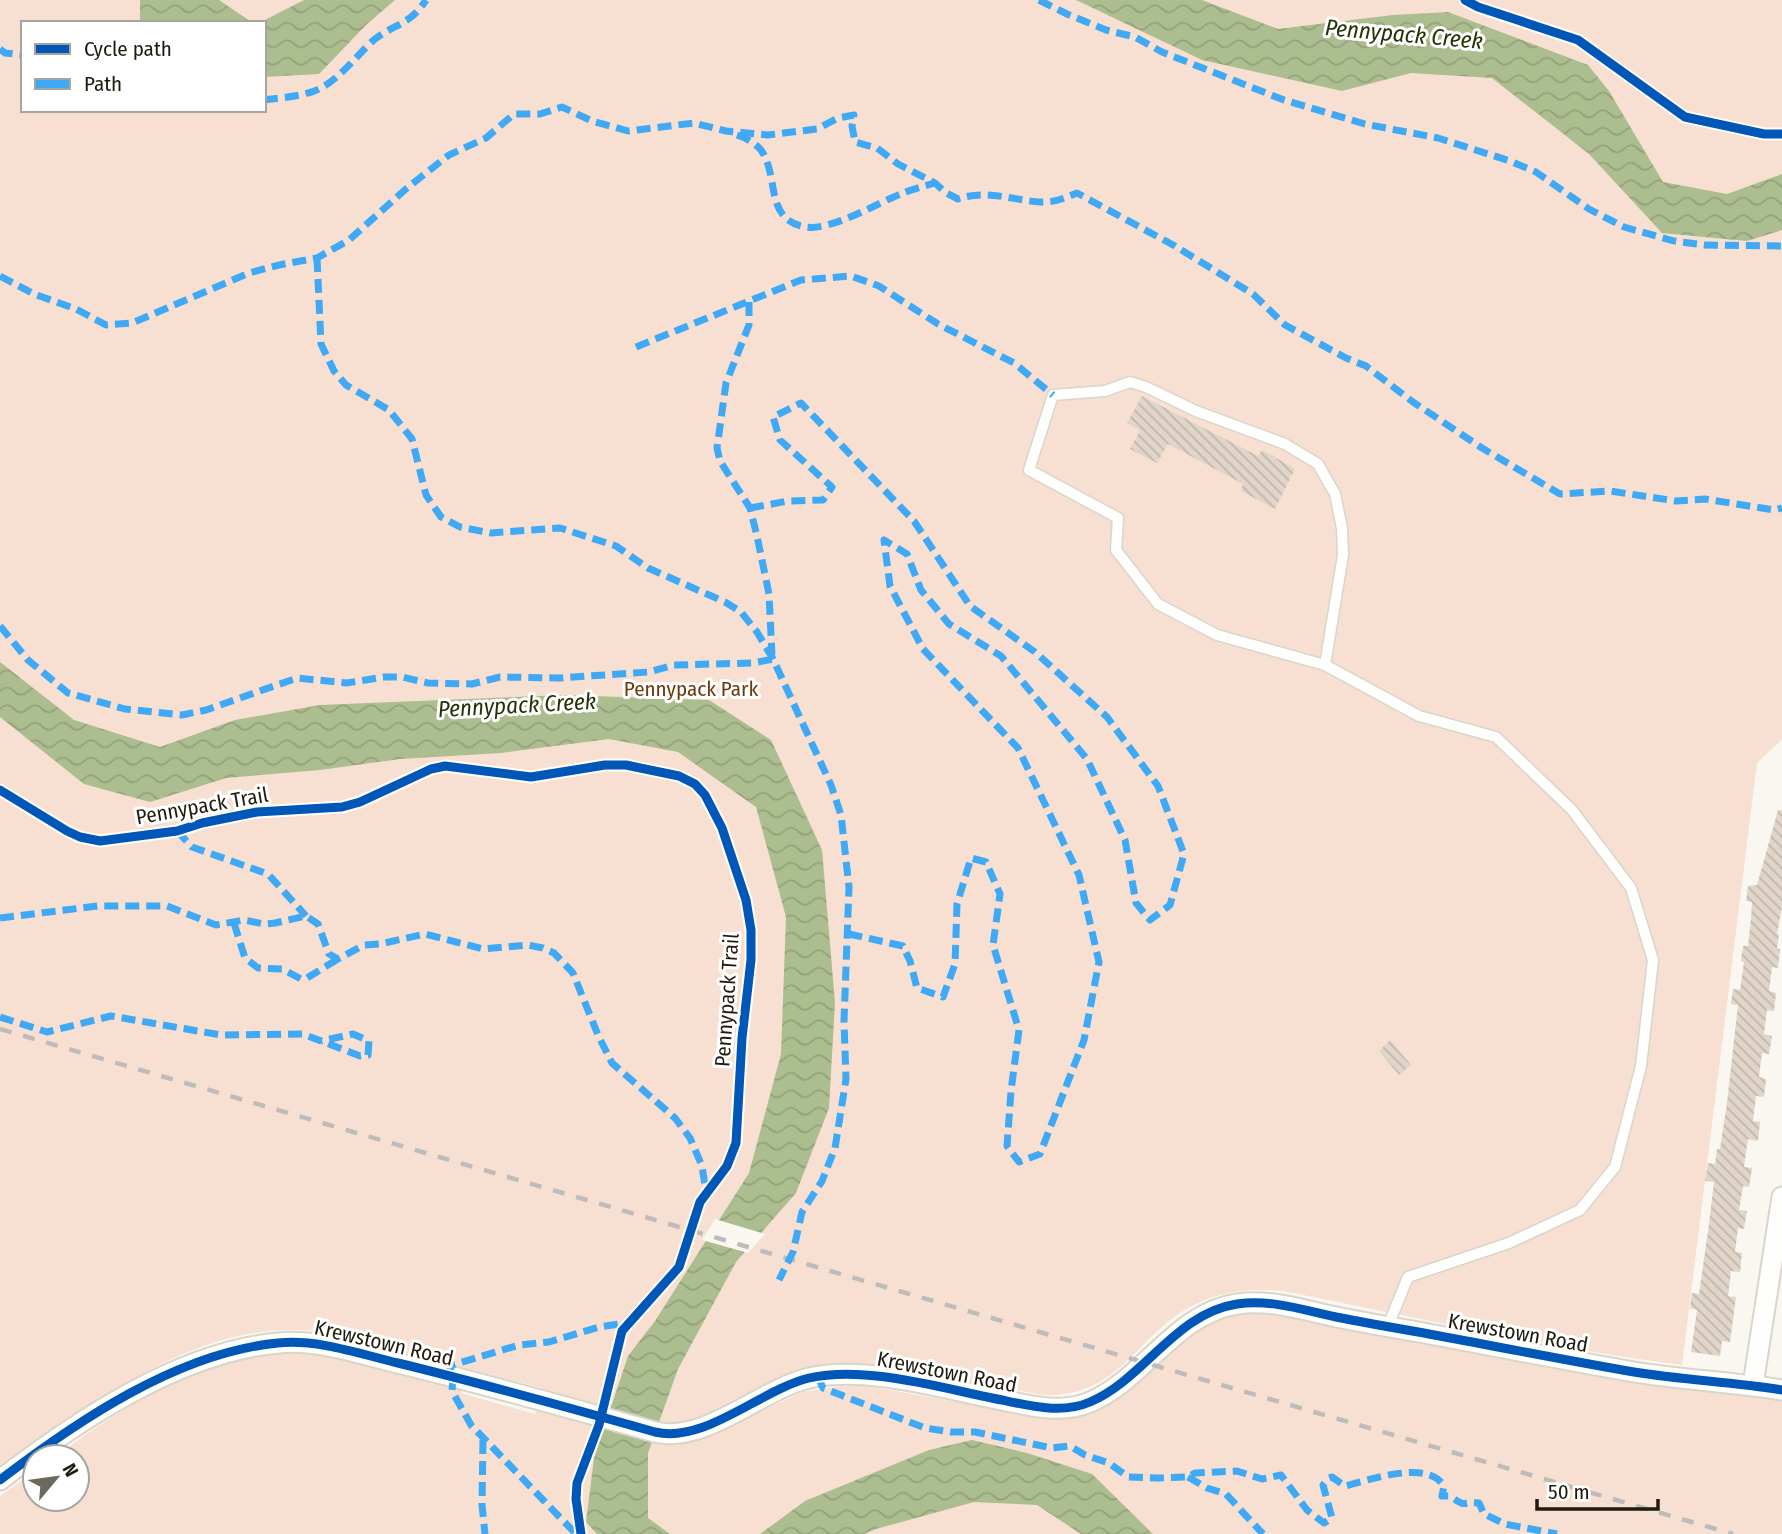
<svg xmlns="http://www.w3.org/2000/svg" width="1782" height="1534" font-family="'Fira Sans Condensed',sans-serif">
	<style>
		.green { fill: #f7e0d1; fill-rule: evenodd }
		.water { fill: url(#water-waves) }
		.pier { fill: #faf7f0 }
		.building { fill: url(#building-back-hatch) }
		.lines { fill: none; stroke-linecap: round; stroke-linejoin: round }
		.lane-casing { stroke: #d8d5cb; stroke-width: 13 }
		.street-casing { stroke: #d8d5cb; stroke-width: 23 }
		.lane { stroke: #fefefd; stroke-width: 10 }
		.street { stroke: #fefefd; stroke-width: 19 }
		.rail { stroke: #bebcba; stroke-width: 4.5; stroke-dasharray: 12 12; stroke-linecap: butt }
		.quiet { stroke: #3fa9f5; stroke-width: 7; stroke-dasharray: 14 7; stroke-linecap: butt }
		.cycleway-casing { stroke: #fff; stroke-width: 13 }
		.cycleway { stroke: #0057b8; stroke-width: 9 }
		.labels { text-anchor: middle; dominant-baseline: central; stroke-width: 6; stroke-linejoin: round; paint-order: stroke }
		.park-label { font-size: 21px; fill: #70380d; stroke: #fff }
		.street-label { font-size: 21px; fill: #1f1b0e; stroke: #fff }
		.water-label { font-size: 23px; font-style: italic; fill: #243305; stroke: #fff }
	</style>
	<defs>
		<pattern id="water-waves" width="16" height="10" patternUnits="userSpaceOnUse" patternTransform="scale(1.75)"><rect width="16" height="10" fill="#acbd90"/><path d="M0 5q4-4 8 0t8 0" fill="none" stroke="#94a27b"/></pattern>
		<pattern id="building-back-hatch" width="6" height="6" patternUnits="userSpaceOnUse" patternTransform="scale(1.75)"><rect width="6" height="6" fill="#e0d5c8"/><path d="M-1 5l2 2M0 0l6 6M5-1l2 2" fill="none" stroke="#c0b6ab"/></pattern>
	</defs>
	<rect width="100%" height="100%" fill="#faf7f0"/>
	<path class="green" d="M0 0H1782V739L1757 763 1682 1365C1547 1348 1416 1317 1283 1291 1250 1288 1218 1291 1188 1308 1134 1339 1119 1397 1044 1395L880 1365 837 1363 797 1369 722 1408 727 1427 803 1392 842 1386 861 1385 1048 1418 1084 1414 1108 1404 1127 1392 1196 1330 1212 1321 1236 1314 1261 1311 1564 1371 1782 1401V1534H0V1496L35 1471V1499H77V1457H55C134 1398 230 1339 333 1356 353 1359 375 1365 395 1371 421 1379 433 1387 461 1388V1393L535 1414 542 1388 468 1369 466 1373C422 1360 379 1341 334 1333 204 1312 98 1399 0 1470ZM23 23H264V110H23Z"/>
	<g class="water">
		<polygon points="140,0 219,0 253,23 140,23"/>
		<polygon points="304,0 395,0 366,25 319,74 264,77 264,23 259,23"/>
		<polygon points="1076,0 1202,0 1278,29 1393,15 1448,12 1588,65 1609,91 1663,182 1727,194 1782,174 1782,230 1747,241 1662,233 1589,154 1492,78 1411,73 1342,91 1202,60"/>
		<polygon points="0,662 74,720 160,747 235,720 320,705 562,695 709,700 771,740 822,850 835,1003 829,1108 796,1193 736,1262 678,1369 648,1453 648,1518 670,1534 597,1534 586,1522 594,1458 628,1356 655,1321 749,1173 781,1054 786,917 756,807 678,752 609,739 501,753 400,759 320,770 226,778 150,802 84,784 0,717"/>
		<polygon points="972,1440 1027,1453 1092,1474 1153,1534 1081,1534 1037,1505 974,1502 876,1529 864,1534 760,1534 805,1501 929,1450"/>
	</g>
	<polygon class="pier" points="715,1219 765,1234 748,1253 702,1240"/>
	<g class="building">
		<polygon points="1142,396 1258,456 1262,450 1295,469 1275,509 1241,491 1243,484 1168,444 1157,463 1130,449 1140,430 1127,423"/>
		<polygon points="1778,810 1782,810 1782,907 1777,934 1779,934 1777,949 1780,949 1778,968 1772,967 1769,991 1776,993 1774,1011 1767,1010 1764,1034 1772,1036 1769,1054 1762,1053 1759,1077 1766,1079 1764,1097 1756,1096 1753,1121 1760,1122 1758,1141 1748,1139 1744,1167 1752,1168 1749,1187 1743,1186 1739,1210 1747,1211 1744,1229 1738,1228 1735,1252 1742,1253 1740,1272 1731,1271 1728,1296 1736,1297 1730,1342 1722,1341 1720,1356 1691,1352 1697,1310 1690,1308 1692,1293 1699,1294 1709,1224 1714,1182 1705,1181 1708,1163 1715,1164 1717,1149 1720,1149 1727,1103 1738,1005 1731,1004 1733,989 1740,990 1744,962 1741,961 1743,946 1748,946 1751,918 1752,902 1746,901 1748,886 1757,885"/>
		<polygon points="1390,1040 1411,1065 1399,1075 1379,1051"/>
	</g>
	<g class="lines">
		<g class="lane-casing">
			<polyline id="lane" points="1325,665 1343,555 1342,528 1335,494 1318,464 1285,444 1196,411 1146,387 1130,382 1105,391 1053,395 1029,470 1118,518 1116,550 1158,604 1217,635 1325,665 1419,716 1496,737 1572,810 1631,888 1653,960 1641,1066 1615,1167 1580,1210 1509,1243 1408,1277 1388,1326"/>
		</g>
		<g class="street-casing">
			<g id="street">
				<polyline points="1753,1385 1782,1197"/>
				<path d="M0 1480C77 1421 179 1352 278 1343 318 1339 360 1354 398 1363 484 1384 570 1408 655 1432 705 1444 760 1390 809 1378 867 1365 944 1389 1002 1400 1030 1406 1063 1414 1090 1402 1144 1379 1176 1313 1237 1304 1271 1299 1303 1310 1336 1317 1366 1323 1395 1328 1424 1333 1494 1346 1564 1360 1634 1372 1683 1380 1733 1382 1782 1390"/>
			</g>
		</g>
		<use href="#lane" class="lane"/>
		<use href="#street" class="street"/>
		<polyline class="rail" points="0,1029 1733,1534"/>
		<g class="quiet">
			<polyline points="1039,0 1067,14 1106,30 1135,37 1162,52 1284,100 1365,124 1438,138 1510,161 1536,172 1589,209 1624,227 1674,241 1704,245 1782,246"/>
			<polyline points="0,49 5,53 23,55"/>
			<path d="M264 100C278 98 294 97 308 93 336 86 354 57 375 39 396 23 410 25 426 0"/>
			<path d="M737 135C746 138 758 144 763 153 779 181 765 220 806 227 832 231 879 202 903 193 913 189 924 186 935 183"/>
			<polyline points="317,258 321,344 334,371 346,385 389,410 412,439 426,495 441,517 460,527 491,533 560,528 616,546 648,568 725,602 741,612 757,632 773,659 831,785 841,815 849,887 844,1021 846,1079 835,1148 822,1181 802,1212 793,1252 779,1280"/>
			<path d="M0 276 34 294 76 309 106 325 132 323 249 273 279 265 317 258 349 240 407 188 449 155 486 138 514 114H540L562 107 592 121 628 131 694 123 726 131 768 135 817 129 838 118 854 115 852 126 855 142 877 148 898 164 935 183 946 193 958 199C986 189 1012 200 1040 202 1053 203 1065 198 1077 193L1175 246 1253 294 1285 325 1346 358 1366 366 1413 402 1482 448 1560 494 1610 491 1676 501 1705 499 1774 510 1782 508"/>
			<polyline points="749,302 749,325 726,383 717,448 720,461 750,508 757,536 769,594 772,655"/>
			<polyline points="636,347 801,280 851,276 879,286 938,324 1014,363 1053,395"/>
			<polyline points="750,508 788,501 823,500 832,487 780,440 773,417 801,403 914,521 970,606 1035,652 1107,717 1158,786 1184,854 1170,905 1150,920 1136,903 1125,840 1087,759 1001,656 949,624 921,590 907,554 884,540 890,586 923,649 1018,748 1079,875 1099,962 1084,1040 1040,1154 1019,1162 1007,1146 1011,1091 1019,1030 993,945 1000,894 986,862 971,858 957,904 955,964 943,997 917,988 910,961 903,946 849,934"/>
			<polyline points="0,626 28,660 68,693 125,709 182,715 206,710 297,678 347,683 383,677 402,677 428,683 472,684 500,677 559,678 649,672 674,665 753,663 773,659"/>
			<polyline points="177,831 192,847 268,874 306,916"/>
			<polyline points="0,918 98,906 167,906 216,925 244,920 264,924 275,923 306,916 318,924 329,954 338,959 364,945 380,944 425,934 483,949 528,945 543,948 554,953 573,973 598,1035 612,1063 675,1118 690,1138 702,1166 706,1192"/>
			<polyline points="234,923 245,958 258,968 282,969 301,979 307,978 338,959"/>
			<polyline points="0,1017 47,1032 111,1016 221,1035 303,1034 360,1056 368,1055 369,1041 353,1034 321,1041"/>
			<polyline points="448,1375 452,1365 519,1345 549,1342 599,1327 627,1323"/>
			<polyline points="453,1376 452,1391 471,1425 576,1534"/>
			<path d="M818 1377 823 1388 925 1428 951 1432H975L1052 1448 1070 1446 1085 1455 1109 1463 1128 1477 1159 1478 1188 1477 1195 1473 1237 1471 1262 1479 1281 1475 1307 1510 1324 1523 1332 1518 1323 1485 1329 1478 1332 1477 1345 1486C1369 1480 1428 1459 1444 1486L1442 1496H1450C1468 1509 1461 1501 1479 1503L1484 1514 1505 1524 1557 1534"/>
			<polyline points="483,1440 482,1505 485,1534"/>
			<polyline points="1188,1477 1207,1488 1226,1494 1263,1534"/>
		</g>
		<g class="cycleway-casing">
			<g id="cycleway">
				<polyline points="1465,0 1478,7 1578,40 1685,117 1764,134 1782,134"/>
				<polyline points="0,790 67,831 80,837 100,841 177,831 202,823 257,812 342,807 360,802 431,769 445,766 531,777 605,765 626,765 679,776 695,784 705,795 722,828 746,900 751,930 751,960 742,1038 736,1143 727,1166 700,1202 679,1267 622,1331 599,1425 577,1483 576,1499 581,1534"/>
				<path d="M0 1480C77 1421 179 1352 278 1343 318 1339 360 1354 398 1363 484 1384 570 1408 655 1432 705 1444 760 1390 809 1378 867 1365 944 1389 1002 1400 1030 1406 1063 1414 1090 1402 1144 1379 1176 1313 1237 1304 1271 1299 1303 1310 1336 1317 1366 1323 1395 1328 1424 1333 1494 1346 1564 1360 1634 1372 1683 1380 1733 1382 1782 1390"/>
			</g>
		</g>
		<use href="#cycleway" class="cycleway"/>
	</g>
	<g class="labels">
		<g class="park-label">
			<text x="691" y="689">Pennypack Park</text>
		</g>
		<g class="street-label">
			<text transform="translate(202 806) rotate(-10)">Pennypack Trail</text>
			<text transform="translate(727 1000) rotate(-86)">Pennypack Trail</text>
			<text transform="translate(1518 1333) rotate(10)">Krewstown Road</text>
			<text transform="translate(384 1343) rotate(13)">Krewstown Road</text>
			<text transform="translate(947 1372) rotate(11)">Krewstown Road</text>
		</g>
		<g class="water-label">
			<text transform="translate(1404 34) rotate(5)">Pennypack Creek</text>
			<text transform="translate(517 705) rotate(-3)">Pennypack Creek</text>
		</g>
	</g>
	<rect x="21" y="21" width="245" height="91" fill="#ffffff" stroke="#a5a49f" stroke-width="2"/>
	<rect x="35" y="44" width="35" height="10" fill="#0057b8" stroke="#a5a49f" stroke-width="2"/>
	<text x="84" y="56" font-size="21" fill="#1f1b0e">Cycle path</text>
	<rect x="35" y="79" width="35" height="10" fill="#3fa9f5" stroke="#a5a49f" stroke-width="2"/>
	<text x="84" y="91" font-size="21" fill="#1f1b0e">Path</text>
	<g transform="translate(56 1478) rotate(61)"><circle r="33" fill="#ffffff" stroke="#a5a49f" stroke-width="2"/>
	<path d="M0-5L12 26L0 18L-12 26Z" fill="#6c685d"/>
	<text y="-10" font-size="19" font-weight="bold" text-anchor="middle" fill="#1f1b0e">N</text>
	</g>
	<path d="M1537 1499v10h121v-10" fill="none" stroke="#1f1b0e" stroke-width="3.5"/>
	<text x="1548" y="1499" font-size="21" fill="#1f1b0e" stroke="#ffffff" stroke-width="5" paint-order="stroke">50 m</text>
</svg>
